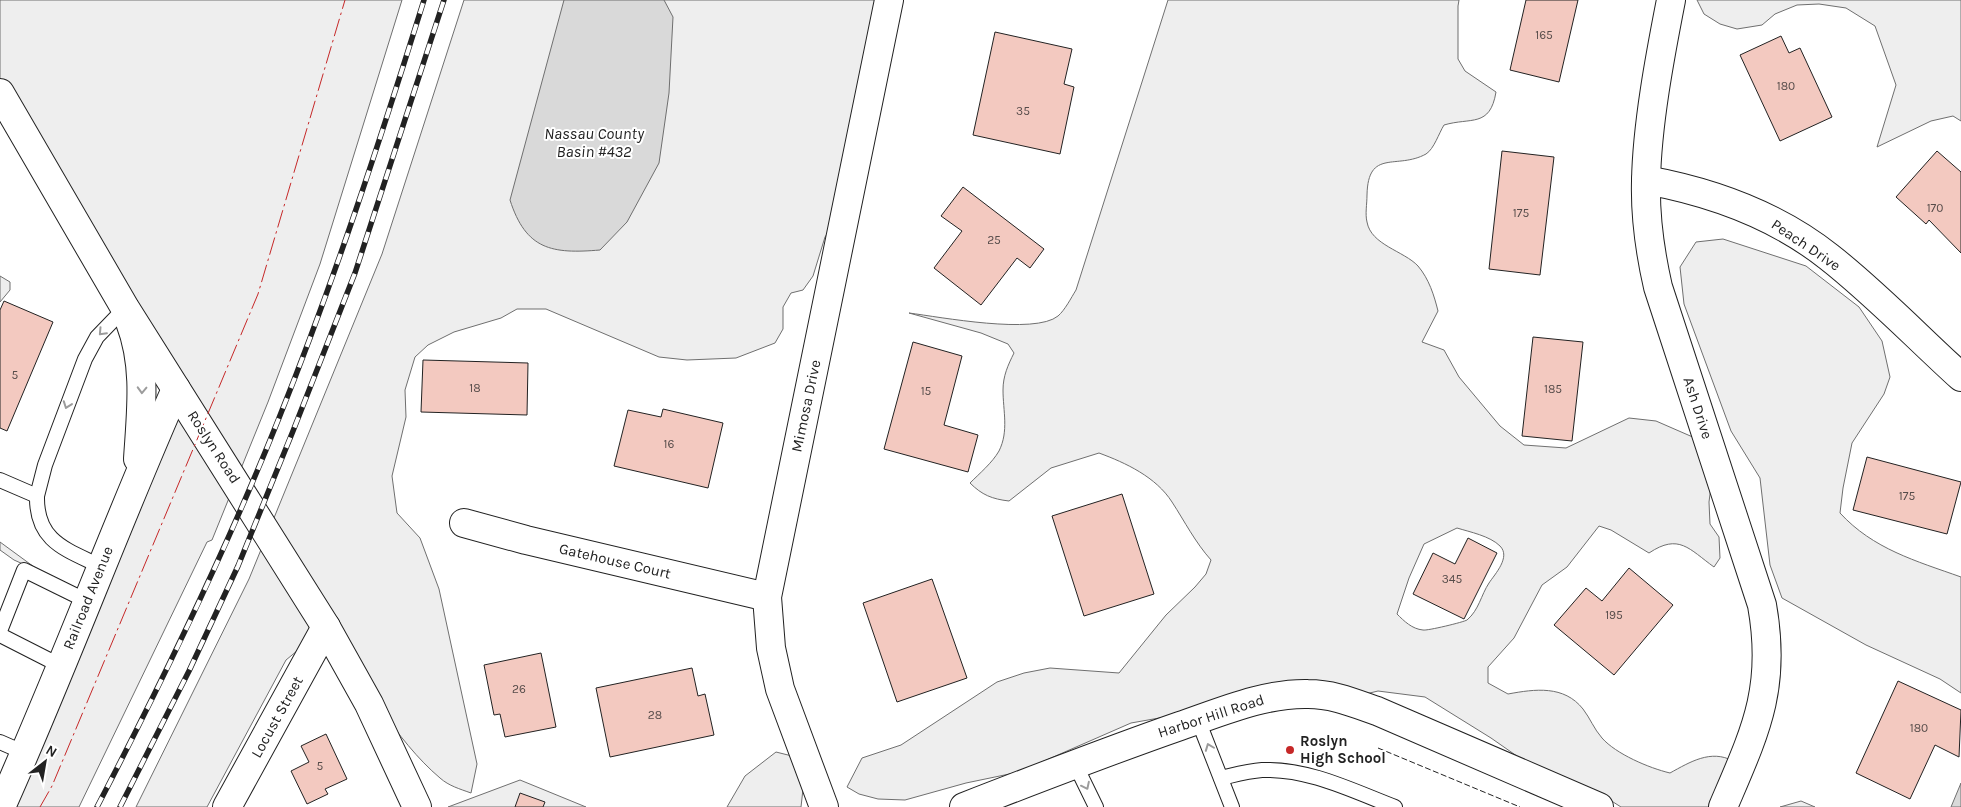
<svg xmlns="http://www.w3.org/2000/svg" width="1961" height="807" font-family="Karla,sans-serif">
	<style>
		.green { fill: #eee; stroke: #6f6f6f; fill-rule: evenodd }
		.water { fill: #d9d9d9; stroke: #6f6f6f }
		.building { fill: #f3c9c0; stroke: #222 }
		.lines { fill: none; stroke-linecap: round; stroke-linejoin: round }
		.service-casing { stroke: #222; stroke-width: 16 }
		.minor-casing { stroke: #222; stroke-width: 30 }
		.tertiary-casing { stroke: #222; stroke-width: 30 }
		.secondary-casing { stroke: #222; stroke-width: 30 }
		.service { stroke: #fff; stroke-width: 14 }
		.minor { stroke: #fff; stroke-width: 28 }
		.tertiary { stroke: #fff; stroke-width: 28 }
		.secondary { stroke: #fff; stroke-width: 28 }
		.rail-casing { stroke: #222; stroke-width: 5.5 }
		.rail { stroke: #fff; stroke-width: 4; stroke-dasharray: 11; stroke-linecap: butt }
		.fence { stroke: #222; stroke-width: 1; stroke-dasharray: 6 2.5; stroke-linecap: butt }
		.power { stroke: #c62828; stroke-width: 1; stroke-dasharray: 18 4 2.5 4; stroke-linecap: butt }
		.oneway { stroke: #9c9c9c }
		.poi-dot { fill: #c62828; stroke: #fff; stroke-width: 2 }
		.labels { text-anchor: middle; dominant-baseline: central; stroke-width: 4; stroke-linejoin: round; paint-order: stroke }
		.number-label { font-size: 12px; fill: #564c4a }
		.street-label { font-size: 15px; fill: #222; stroke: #fff }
		.poi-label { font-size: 15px; font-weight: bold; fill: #222; stroke: #fff; text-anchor: start }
		.water-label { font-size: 16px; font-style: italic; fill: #222; stroke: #fff }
	</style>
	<rect width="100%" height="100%" fill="#fff"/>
	<g class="green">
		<polygon points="0,0 402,0 320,264 268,402 212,540 207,542 79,807 1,807 176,389 0,93"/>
		<path d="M464 0H886L848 204 825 237 813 276 803 290 791 293 783 307V329L775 343 736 358 687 360 659 357 546 309H517L501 318 454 332 428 345 415 357 405 390 406 417 392 476 397 513 420 538 439 589 477 764 471 793C460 789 449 786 440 778 396 741 359 675 326 627L286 660 207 807H136L249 579 382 254Z"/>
		<path d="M1168 0H1459L1458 6V59L1465 71 1496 92C1490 128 1471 117 1444 125 1439 133 1434 149 1426 154 1397 170 1368 148 1367 195 1367 204 1365 214 1367 222 1371 245 1404 251 1418 266 1429 279 1434 295 1438 311L1422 342 1444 350 1459 377 1500 426 1524 445 1566 448 1629 418 1656 421 1695 438 1714 463 1709 502 1710 524 1719 537 1720 558 1714 567C1689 549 1679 533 1649 553L1611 530 1599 526 1567 567 1542 585 1514 638 1488 667V683L1508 694C1535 689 1564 685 1583 709 1590 718 1594 729 1602 738 1616 754 1649 768 1670 773 1690 762 1711 749 1733 761L1722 807H1621L1599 793 1534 768 1491 738 1425 697 1378 691 1345 699 1255 701 1131 723 1019 772 966 783 905 800 878 799 859 794 847 787 862 758 901 745 997 682 1024 673 1050 668 1119 673 1166 615 1195 587 1206 574 1211 560C1195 542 1185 522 1172 502 1156 477 1126 463 1099 453L1051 468 1009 501C992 499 982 495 970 483 980 473 992 463 999 451 1009 431 1003 411 1003 390 1003 376 1008 365 1014 353L1008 344 981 333 909 313C940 317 1035 335 1058 316 1065 310 1071 298 1076 290ZM1457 528C1470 532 1490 536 1500 546 1511 557 1495 574 1489 583 1481 595 1479 610 1467 620 1464 622 1427 631 1423 630 1412 629 1404 621 1397 614L1409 578 1424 544Z"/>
		<polygon points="1697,0 1961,0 1961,121 1953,116 1931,121 1877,147 1896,85 1875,26 1846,8 1819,4 1797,5 1775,14 1762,25 1737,29 1720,24 1704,14"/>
		<path d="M1723 239 1806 266 1859 307 1882 341 1890 377 1884 394 1852 443 1843 488 1840 513C1873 549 1916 561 1961 577V693L1940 679 1866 645 1782 598 1770 565 1760 478 1731 431 1684 304 1680 267 1696 242Z"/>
		<polygon points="0,276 10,282 10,290 0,302"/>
		<polygon points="0,542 41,572 14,560 0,550"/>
		<polygon points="776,752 792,756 803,789 801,807 727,807 745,776"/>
		<polygon points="520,780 586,807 448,807"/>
		<polygon points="1801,801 1815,807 1780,807"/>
	</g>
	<g class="water">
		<path d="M564 0H664L673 17 669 93 659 163 627 222 600 250C552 254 526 250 510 200Z"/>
		<polygon points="1961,783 1961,807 1951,807"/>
	</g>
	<g class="building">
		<polygon points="1526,0 1578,0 1559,82 1510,70"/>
		<polygon points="995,32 1072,49 1064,84 1074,87 1060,154 973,135"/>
		<polygon points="1781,36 1789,53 1800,48 1832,117 1780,141 1740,55"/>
		<polygon points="1502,151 1554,157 1540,275 1489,269"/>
		<polygon points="1937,151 1961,172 1961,253 1929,220 1926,224 1896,197"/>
		<polygon points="963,187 1044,249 1030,268 1017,258 981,305 934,268 962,231 941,216"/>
		<polygon points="4,301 53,322 7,431 0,428 0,310"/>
		<polygon points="1533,337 1583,342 1572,441 1522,436"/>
		<polygon points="913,342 962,356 944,425 978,435 968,472 884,449"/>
		<polygon points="423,360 528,363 527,415 421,412"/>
		<polygon points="663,409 723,423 708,488 614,466 628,410 661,417"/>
		<polygon points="1867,457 1961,482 1947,534 1853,510"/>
		<polygon points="1122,494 1154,594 1084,616 1052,516"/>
		<polygon points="1468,538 1497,553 1464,619 1413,594 1433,553 1455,564"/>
		<polygon points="1629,568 1673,605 1614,675 1554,625 1586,588 1602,601"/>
		<polygon points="932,579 967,678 897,702 863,603"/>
		<polygon points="541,653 556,727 505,737 500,714 494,715 484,665"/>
		<polygon points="692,668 698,696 705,694 714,735 610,757 596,688"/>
		<polygon points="1898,681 1961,710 1959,757 1935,745 1910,799 1856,773"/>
		<polygon points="326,734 347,779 325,789 328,794 307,804 291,771 309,762 301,746"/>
		<polygon points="520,793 545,802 543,807 515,807"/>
	</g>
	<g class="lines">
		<g class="service-casing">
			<g id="service">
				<path d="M0 480 37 496C36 541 65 549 100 566"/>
				<polyline points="37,496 45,465 85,359 97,337 125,308"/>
				<polyline points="0,631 24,570 87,601"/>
				<polyline points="0,635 61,666"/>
				<polyline points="1198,720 1232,807"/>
				<polyline points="0,742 25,753"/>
				<polyline points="1075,764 1096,807"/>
				<path d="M1221 778C1234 775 1248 771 1262 770 1308 768 1353 791 1395 807"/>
			</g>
		</g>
		<g class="minor-casing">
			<g id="minor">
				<path d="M1671 0C1660 56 1647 125 1646 181 1645 217 1650 252 1658 287L1762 605C1777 689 1755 732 1723 807"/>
				<path d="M1646 180C1712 192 1776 215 1829 257 1874 292 1918 338 1961 377"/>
				<polyline points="464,523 526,540 767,597"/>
				<polyline points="227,807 326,627"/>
				<polyline points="824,807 780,689 771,648 767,597 889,0"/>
			</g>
		</g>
		<g class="tertiary-casing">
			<g id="tertiary">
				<path d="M130 322C147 366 141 412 138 459"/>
				<path d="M1 807C63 669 115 527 176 389"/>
				<path d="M964 807C1036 779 1108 751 1180 726 1221 712 1264 693 1308 694 1333 694 1354 703 1377 711L1599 807"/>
			</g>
		</g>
		<g class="secondary-casing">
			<polyline id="secondary" points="0,93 125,308 326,627 369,704 417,807"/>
		</g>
		<use href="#service" class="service"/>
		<use href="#minor" class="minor"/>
		<use href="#tertiary" class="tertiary"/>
		<use href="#secondary" class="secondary"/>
		<g class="rail-casing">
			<g id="rail">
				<path d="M97 807C163 680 226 551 279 418 334 281 380 141 424 0"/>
				<polyline points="120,807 189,671 238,566 293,431 355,273 444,0"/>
			</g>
		</g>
		<use href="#rail" class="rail"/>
		<polyline class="fence" points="1378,748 1520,807"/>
		<polyline class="power" points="40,807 52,786 258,294 345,0"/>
	</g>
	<defs><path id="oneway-chevron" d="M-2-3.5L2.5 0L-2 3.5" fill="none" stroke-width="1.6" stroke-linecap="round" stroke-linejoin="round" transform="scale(1.25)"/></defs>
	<g class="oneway">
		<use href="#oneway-chevron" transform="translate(102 332) rotate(133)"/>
		<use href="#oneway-chevron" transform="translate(142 390) rotate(92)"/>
		<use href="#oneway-chevron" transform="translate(67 405) rotate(110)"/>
		<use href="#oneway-chevron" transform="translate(1209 747) rotate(-111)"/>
		<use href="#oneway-chevron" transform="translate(1086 786) rotate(64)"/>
	</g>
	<circle class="poi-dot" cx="1290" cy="750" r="5"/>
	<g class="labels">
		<g class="number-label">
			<text x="1544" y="35">165</text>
			<text x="1786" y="86">180</text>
			<text x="1023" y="111">35</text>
			<text x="1935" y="208">170</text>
			<text x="1521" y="213">175</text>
			<text x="994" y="240">25</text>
			<text x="15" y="375">5</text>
			<text x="475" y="388">18</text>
			<text x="1553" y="389">185</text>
			<text x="926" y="391">15</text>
			<text x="669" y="444">16</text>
			<text x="1907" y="496">175</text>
			<text x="1452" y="579">345</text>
			<text x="1614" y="615">195</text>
			<text x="519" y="689">26</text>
			<text x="655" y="715">28</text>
			<text x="1919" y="728">180</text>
			<text x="320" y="766">5</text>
		</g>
		<g class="street-label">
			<text transform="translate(1806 245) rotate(34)">Peach Drive</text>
			<text transform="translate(806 406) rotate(-78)">Mimosa Drive</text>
			<text transform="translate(1698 408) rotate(72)">Ash Drive</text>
			<text transform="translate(214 447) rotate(57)">Roslyn Road</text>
			<text transform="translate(615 561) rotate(13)">Gatehouse Court</text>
			<text transform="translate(88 598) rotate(-68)">Railroad Avenue</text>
			<text transform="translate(1211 716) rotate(-18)">Harbor Hill Road</text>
			<text transform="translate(277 717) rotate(-61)">Locust Street</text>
		</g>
		<g class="poi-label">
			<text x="1300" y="741">Roslyn<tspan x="1300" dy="17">High School</tspan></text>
		</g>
		<g class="water-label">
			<text x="594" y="133">Nassau County<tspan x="594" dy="18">Basin #432</tspan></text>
		</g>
	</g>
	<g transform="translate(45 762) rotate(31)" stroke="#ffffff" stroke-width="4" paint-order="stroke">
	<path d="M0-4L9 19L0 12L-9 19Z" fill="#222222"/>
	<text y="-8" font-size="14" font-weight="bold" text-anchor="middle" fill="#222222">N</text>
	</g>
</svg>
